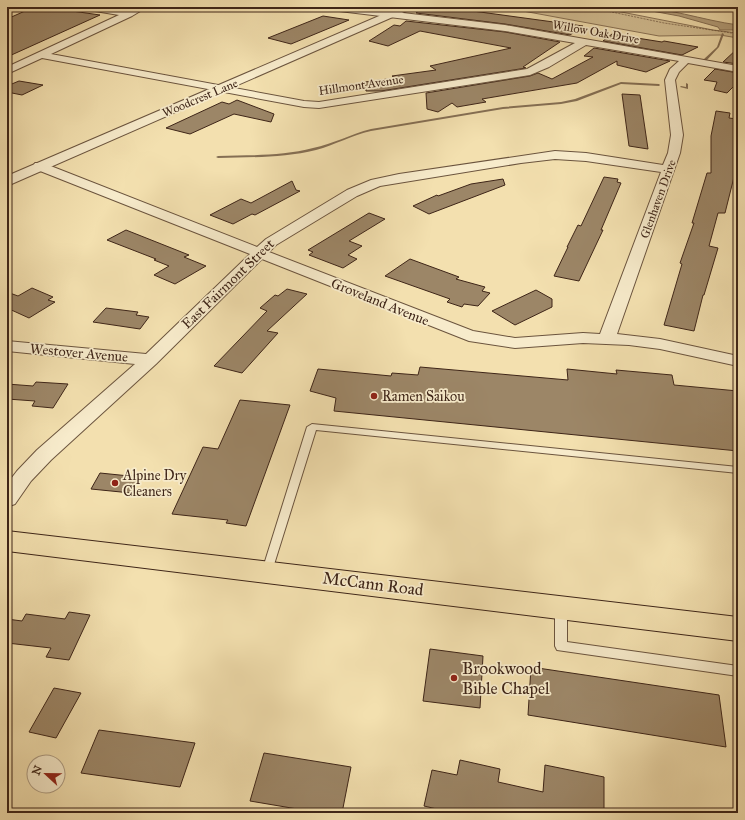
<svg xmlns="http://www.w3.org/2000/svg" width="745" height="820" font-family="'IM FELL Great Primer',serif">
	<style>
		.green { fill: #d4c095; stroke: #897256 }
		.water { fill: #b5a07c; stroke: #856f54 }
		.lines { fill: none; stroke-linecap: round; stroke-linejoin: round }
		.stream { fill: #856f54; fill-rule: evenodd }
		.building { fill: #9c8667; stroke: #3e2518 }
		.service-casing { stroke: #6b543e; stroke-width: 2 }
		.minor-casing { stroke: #6b543e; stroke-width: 2 }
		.tertiary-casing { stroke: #6b543e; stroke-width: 2 }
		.primary-casing { stroke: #3e2518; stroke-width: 2 }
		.path { stroke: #3e2518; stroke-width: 1; stroke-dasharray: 0.5 1; stroke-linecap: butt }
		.service { fill: #f7ebcb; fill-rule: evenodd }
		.minor { fill: #f7ebcb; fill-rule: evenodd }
		.tertiary { fill: #f7ebcb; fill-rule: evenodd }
		.primary { fill: #f3e0af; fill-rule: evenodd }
		.poi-dot { fill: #8f2418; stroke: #f7ebcb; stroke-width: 1.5 }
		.labels { text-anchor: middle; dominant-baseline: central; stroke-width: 3.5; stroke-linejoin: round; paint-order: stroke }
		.far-street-label { font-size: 12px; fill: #3e2518; stroke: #f7ebcb }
		.street-label { font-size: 14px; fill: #3e2518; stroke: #f7ebcb }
		.poi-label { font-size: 14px; fill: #3e2518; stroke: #f7ebcb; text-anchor: start }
		.near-street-label { font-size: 17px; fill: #3e2518; stroke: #f7ebcb }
		.near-poi-label { font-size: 17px; fill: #3e2518; stroke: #f7ebcb; text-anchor: start }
	</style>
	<rect width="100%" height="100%" fill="#f3e0af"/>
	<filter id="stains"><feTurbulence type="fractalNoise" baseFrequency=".005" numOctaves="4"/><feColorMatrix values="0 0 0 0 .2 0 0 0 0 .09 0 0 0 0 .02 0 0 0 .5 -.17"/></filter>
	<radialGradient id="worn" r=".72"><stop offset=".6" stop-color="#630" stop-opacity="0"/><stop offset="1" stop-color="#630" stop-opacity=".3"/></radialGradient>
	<polygon class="green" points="501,7 596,7 713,30 738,33 738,38 720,35 659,36"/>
	<path class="water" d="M630 7C668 7 701 20 738 25V30H720L718 27 679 16Z"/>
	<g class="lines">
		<g class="stream">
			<polygon points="722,33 724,34 719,47 706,61 704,61 704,59 717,47"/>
			<path d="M621 82 659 84 660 85 659 86 621 84 577 101 561 104 503 109 371 131C352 135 335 145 316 150 284 158 251 157 218 158L216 157 218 156C250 155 282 156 313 148 333 144 351 134 371 129L503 107 561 102 575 99Z"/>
			<polygon points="686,83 688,84 688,89 680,87 681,86 686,87"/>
		</g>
	</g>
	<g class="building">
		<polygon points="34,7 44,7 100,15 7,57 7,19"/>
		<polygon points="424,7 455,11 458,9 583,26 570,35 505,24 416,13"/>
		<polygon points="323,16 349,20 291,44 268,38"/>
		<polygon points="406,21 505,32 560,42 523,67 526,68 381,91 366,91 365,82 395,78 392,76 436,70 430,66 511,48 420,31 388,46 369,41 394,25 400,26"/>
		<polygon points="612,34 662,42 664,41 698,47 682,55 603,41"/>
		<polygon points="594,48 670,61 646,72 617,65 617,61 577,83 482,99 486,102 457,107 452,103 438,112 427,109 426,93 530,76 538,73 552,79 593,57 584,56"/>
		<polygon points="738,48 738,64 723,62"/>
		<polygon points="715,69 738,73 738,82 727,93 714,90 717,82 704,80"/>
		<polygon points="19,81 43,85 22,95 7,92 7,86"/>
		<polygon points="622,94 640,95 648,149 629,146"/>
		<polygon points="237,100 274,114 271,122 234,114 190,134 166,128 222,102 229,104"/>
		<polygon points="716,111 730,113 729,118 737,119 735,129 738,129 738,165 737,173 735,173 725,213 718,213 709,246 718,248 704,295 703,295 694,331 664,325 682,264 680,263 694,223 692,223 707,173 711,173 711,136"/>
		<polygon points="604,177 618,179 617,182 621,183 601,230 603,230 579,281 554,276 568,247 567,247 578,225 581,226"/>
		<polygon points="503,179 505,185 429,214 413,206 437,195 438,196 471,184"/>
		<polygon points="292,181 296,190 300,191 255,215 252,214 233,224 210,215 241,199 251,203"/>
		<polygon points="369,213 385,219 349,241 362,246 348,255 357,259 343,268 309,255 313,252 308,250"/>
		<polygon points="126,230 189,255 184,257 206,266 175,284 154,275 169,266 154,260 156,259 107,240"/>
		<polygon points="410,259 459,277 456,279 485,287 482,291 490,293 478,306 464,304 462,307 447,302 450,299 385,276"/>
		<polygon points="32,288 53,297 48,300 55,302 29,318 7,308 7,292 18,296"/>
		<polygon points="287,289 307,294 267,331 278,333 242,373 214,366 267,311 260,308 275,295 278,296"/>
		<polygon points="536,290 552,299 552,307 515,325 492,311"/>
		<polygon points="106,308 138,312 136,315 149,317 140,329 93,322"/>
		<polygon points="420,367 568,380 567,369 617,374 616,370 672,375 674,385 738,391 738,451 334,411 336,398 310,391 318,369 391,376 392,373 418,375"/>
		<polygon points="36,382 68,384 53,408 32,406 35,401 7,399 7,384 33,386"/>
		<polygon points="240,400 290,405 246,526 226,523 228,520 172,514 203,447 218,449"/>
		<polygon points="100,473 139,477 131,493 91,489"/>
		<polygon points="69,612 90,615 69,660 46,657 51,648 7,643 7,619 22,621 26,614 65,619"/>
		<polygon points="430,649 483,656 480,708 423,701"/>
		<polygon points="531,667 719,695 726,747 528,715"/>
		<polygon points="54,688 81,693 56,738 29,732"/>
		<polygon points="99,730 195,743 180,787 81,773"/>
		<polygon points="264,753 351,767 342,813 321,813 250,801"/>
		<polygon points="460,760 500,769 498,782 543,792 545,765 604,777 604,813 454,813 424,806 432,770 457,775"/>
	</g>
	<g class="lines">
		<g class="service-casing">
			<g id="service">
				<polygon points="312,424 738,467 738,473 316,430 272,571 271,574 267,575 263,574 262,571 307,427"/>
				<polygon points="561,603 565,605 567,608 567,642 738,666 738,676 557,650 555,646 555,608 557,605"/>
			</g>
		</g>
		<g class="minor-casing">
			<g id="minor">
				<polygon points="7,7 12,7 8,10"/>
				<path d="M85 7H104L127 11 136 7H147L132 16 51 54 304 101 319 102 527 69 575 43 505 31 331 10 327 7H352L505 25 738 66V72L688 63 679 72 675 80 683 135 680 153 617 334 660 339 738 356V366L660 349 629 345 583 343 515 348 469 341 262 259 156 364 51 460 31 481 15 504 7 507V484L17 471 37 450 135 364 7 351V341L146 354 250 254 35 169 33 166 35 163H43L257 247 266 239 347 190 371 180 399 174 555 151 586 153 663 165 668 153 671 135 665 80 670 69 679 61 586 45 549 67 530 75 319 108 304 107 42 58 7 74V67L119 15 89 10ZM555 159 586 161 661 172 600 334 583 333 515 338 473 331 269 252 276 245 357 196 380 186 521 163Z"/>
			</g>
		</g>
		<g class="tertiary-casing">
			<polygon id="tertiary" points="400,7 413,7 411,9 7,186 7,176"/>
		</g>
		<g class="primary-casing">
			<polygon id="primary" points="7,531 738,617 738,641 7,551"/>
		</g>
		<polyline class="path" points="563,7 574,10 607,11 664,23 738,34"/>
		<use href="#service" class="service"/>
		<use href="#minor" class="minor"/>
		<use href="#tertiary" class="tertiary"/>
		<use href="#primary" class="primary"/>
	</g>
	<g class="poi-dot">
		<circle cx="374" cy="396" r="4"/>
		<circle cx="115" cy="483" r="4"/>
		<circle cx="454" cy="678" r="4"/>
	</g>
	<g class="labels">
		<g class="far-street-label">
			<text transform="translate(596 32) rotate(10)">Willow Oak Drive</text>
			<text transform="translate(361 85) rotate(-8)">Hillmont Avenue</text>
			<text transform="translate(200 98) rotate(-23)">Woodcrest Lane</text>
			<text transform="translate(658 199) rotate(-70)">Glenhaven Drive</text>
		</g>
		<g class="street-label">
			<text transform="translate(228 284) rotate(-44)">East Fairmont Street</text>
			<text transform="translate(380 302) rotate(22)">Groveland Avenue</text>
			<text transform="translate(79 353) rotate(5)">Westover Avenue</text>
		</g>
		<g class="poi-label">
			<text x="382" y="396">Ramen Saikou</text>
			<text x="123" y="475">Alpine Dry<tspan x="123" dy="16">Cleaners</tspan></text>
		</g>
		<g class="near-street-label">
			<text transform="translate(373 584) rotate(7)">McCann Road</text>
		</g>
		<g class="near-poi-label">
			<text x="462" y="668">Brookwood<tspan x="462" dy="20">Bible Chapel</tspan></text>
		</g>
	</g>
	<rect width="745" height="820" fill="none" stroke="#f3e0af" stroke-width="24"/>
	<rect x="8" y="8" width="729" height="804" fill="none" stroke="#3e2518" stroke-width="2"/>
	<rect x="12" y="12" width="721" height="796" fill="none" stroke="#3e2518"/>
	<g transform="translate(46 774) rotate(292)"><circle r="19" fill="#f7ebcb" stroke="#ad9c83"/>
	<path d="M0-3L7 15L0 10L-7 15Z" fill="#8f2418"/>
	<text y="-6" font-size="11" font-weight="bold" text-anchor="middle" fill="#3e2518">N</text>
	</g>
	<rect width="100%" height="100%" filter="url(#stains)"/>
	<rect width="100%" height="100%" fill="url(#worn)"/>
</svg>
